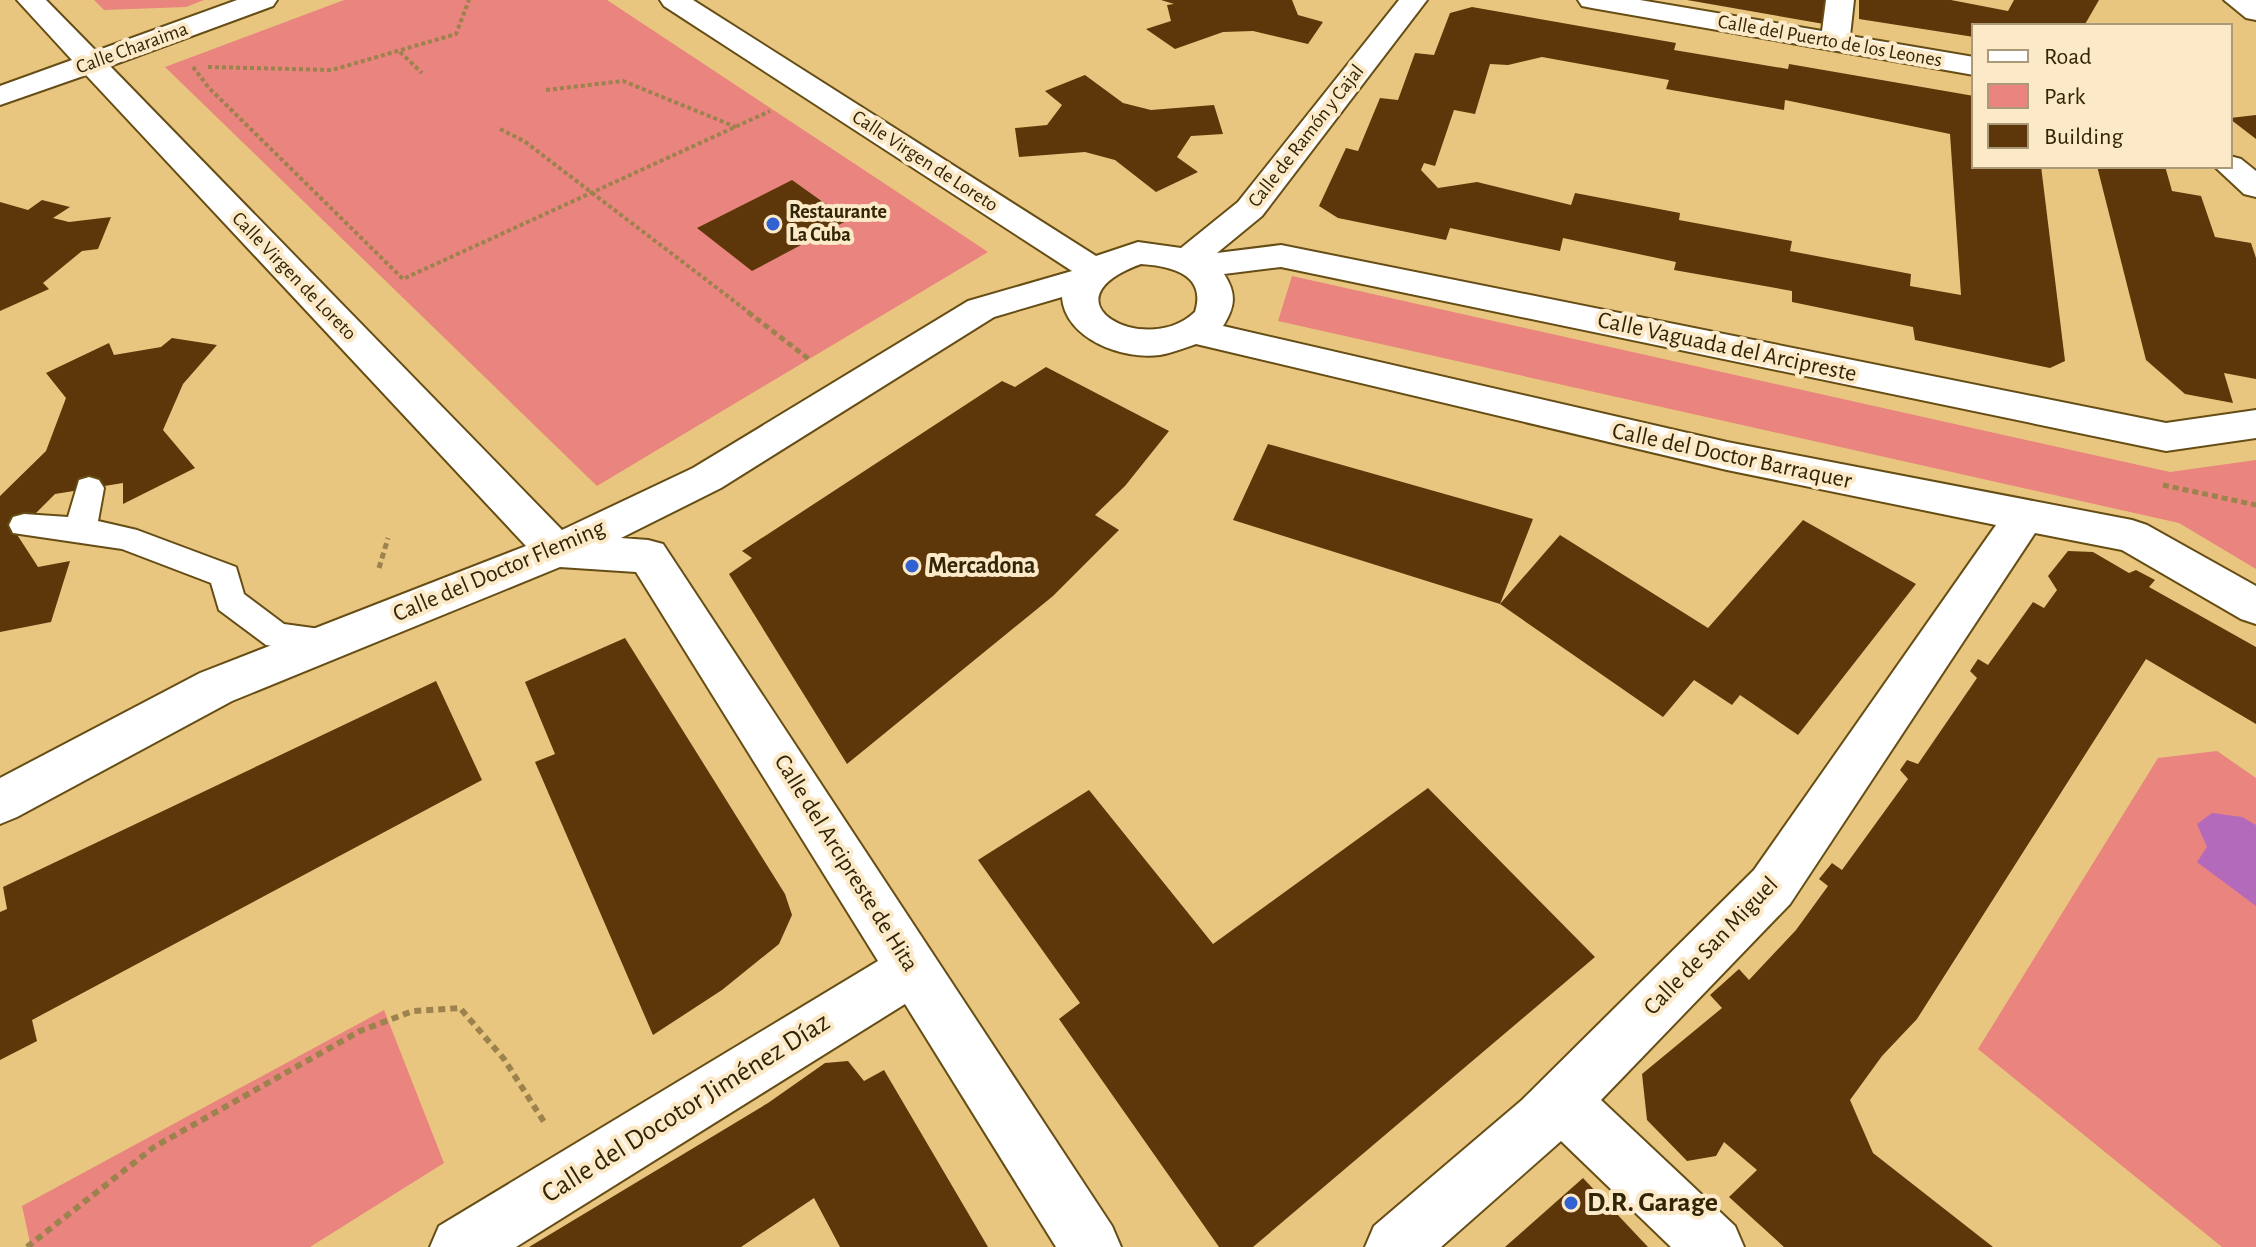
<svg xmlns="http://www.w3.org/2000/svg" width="2256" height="1247" font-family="'Alegreya Sans',sans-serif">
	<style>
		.green { fill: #e9847e }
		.water { fill: #b46abb }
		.building { fill: #5d360a; fill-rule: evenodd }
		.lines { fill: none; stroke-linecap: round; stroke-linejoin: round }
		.service-casing { stroke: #654d15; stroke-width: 4 }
		.minor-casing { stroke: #654d15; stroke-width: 4 }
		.path-far2 { stroke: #9c824c; stroke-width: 4; stroke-dasharray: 4 3; stroke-linecap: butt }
		.path-far1 { stroke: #9c824c; stroke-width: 5; stroke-dasharray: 6 4; stroke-linecap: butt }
		.path { stroke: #9c824c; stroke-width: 6; stroke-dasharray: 7 5; stroke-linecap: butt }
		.service { fill: #fff; fill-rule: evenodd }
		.minor { fill: #fff; fill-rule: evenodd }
		.poi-dot { fill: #3262d2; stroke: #fbe9c7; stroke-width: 3 }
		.labels { text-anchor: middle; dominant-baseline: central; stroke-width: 8; stroke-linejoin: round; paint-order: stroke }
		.far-street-label { font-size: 20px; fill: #322406; stroke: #fbe9c7 }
		.far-poi-label { font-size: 20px; font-weight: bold; fill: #322406; stroke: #fbe9c7; text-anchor: start }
		.street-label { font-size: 24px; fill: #322406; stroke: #fbe9c7 }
		.poi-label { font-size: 24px; font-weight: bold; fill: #322406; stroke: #fbe9c7; text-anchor: start }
		.near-street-label { font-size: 28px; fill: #322406; stroke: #fbe9c7 }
		.near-poi-label { font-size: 28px; font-weight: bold; fill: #322406; stroke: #fbe9c7; text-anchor: start }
	</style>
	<rect width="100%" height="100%" fill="#e9c67f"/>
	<g class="green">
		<polygon points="94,0 204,0 186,7 104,10"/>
		<polygon points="344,0 607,0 988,252 597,486 165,67"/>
		<polygon points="1292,276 2170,472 2256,460 2256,569 2179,523 1278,321"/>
		<polygon points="2217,751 2256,778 2256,1247 2222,1247 1978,1049 2158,758"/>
		<polygon points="384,1010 444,1163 310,1247 31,1247 22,1206"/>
	</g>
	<polygon class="water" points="2212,813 2242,817 2256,825 2256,906 2197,862 2207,847 2197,824"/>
	<g class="building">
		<polygon points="1161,0 1292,0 1298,15 1323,22 1308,44 1253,31 1223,32 1175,49 1146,29 1171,21 1167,5 1174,4"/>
		<polygon points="1687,0 1826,0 1824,24"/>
		<polygon points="1859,0 1951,0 2008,11 2014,0 2099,0 2084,26 1974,26 1974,37 1859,19"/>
		<path d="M1472 7 1676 43 1674 50 1788 69 1789 64 1974 96V166H2041L2065 361 2050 368 1915 340 1913 327 1792 302V291L1674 270 1676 262 1563 238 1560 251 1450 228 1446 240 1338 218 1319 206 1346 148 1358 151 1380 98 1398 100 1415 53 1434 55 1450 13ZM1542 57 1669 80 1666 89 1784 110 1785 100 1950 134 1961 295 1910 286 1911 274 1790 251 1792 241 1679 220 1680 213 1575 193 1571 205 1477 182 1438 188 1421 170 1424 163 1435 166 1454 110 1475 114 1490 64 1508 65Z"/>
		<polygon points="1085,75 1123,103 1151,110 1214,105 1223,134 1191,136 1177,157 1198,172 1156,192 1115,160 1085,152 1019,157 1015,128 1047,125 1062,105 1045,91"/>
		<polygon points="2256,115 2256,139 2230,119 2230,118"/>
		<polygon points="2097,166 2165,166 2172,191 2201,196 2215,237 2251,243 2256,258 2256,379 2224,373 2233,403 2185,394 2146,360"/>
		<polygon points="792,180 848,220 752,271 697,228"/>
		<polygon points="42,200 70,207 53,218 69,222 111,217 98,249 82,251 43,283 49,289 0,311 0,202 28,210"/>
		<polygon points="172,338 217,345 183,384 163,430 195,468 123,504 123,483 55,494 16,533 38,567 70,561 51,622 0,632 0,496 46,451 66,398 46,373 109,343 114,355 161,347"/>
		<polygon points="1046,367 1169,431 1125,486 1095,515 1119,530 1053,596 847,764 729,574 752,558 742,551 1002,381 1015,387"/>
		<polygon points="1268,444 1533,519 1500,604 1560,535 1708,628 1803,520 1916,584 1798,735 1740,695 1732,705 1694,680 1663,717 1500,604 1233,520"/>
		<polygon points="2068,551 2093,552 2129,573 2136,570 2155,580 2149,587 2256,647 2256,724 2146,659 1917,1019 1882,1056 1850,1100 1873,1153 1993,1247 1784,1247 1729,1197 1757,1170 1724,1142 1716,1156 1687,1161 1647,1120 1642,1074 1722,1008 1710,995 1739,969 1749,980 1796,930 1828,886 1819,879 1832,863 1842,870 1908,779 1900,770 1907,760 1918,764 1977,678 1970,671 1978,659 1988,665 2033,602 2044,608 2057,590 2048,576"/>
		<polygon points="625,638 785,894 792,915 779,944 722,990 653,1035 535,762 555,754 525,682"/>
		<polygon points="436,681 482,780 32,1020 37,1041 0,1060 0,912 7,909 3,887"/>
		<polygon points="1428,788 1595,957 1253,1247 1219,1247 1059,1019 1080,1003 978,860 1089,790 1213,944"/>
		<polygon points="848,1061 864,1081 884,1070 988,1247 840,1247 814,1198 741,1247 529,1247 768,1103 825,1063"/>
		<polygon points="1583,1178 1648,1247 1505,1247"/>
	</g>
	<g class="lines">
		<g class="service-casing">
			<polygon id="service" points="89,477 99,480 104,488 98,521 137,530 236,567 244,594 284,624 342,632 347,641 342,650 331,654 266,645 219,610 211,583 122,549 13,533 9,525 13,517 24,514 68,517 79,480"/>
		</g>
		<g class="minor-casing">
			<g id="minor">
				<path d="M17 0H46L96 51 237 0H277L273 6 110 66 562 530 693 468 968 301 1072 271 664 6 660 0H693L1096 256 1138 242 1181 248 1238 202 1399 0H1427L1262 216 1217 253 1281 245 2166 423 2256 410V438L2166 451 1281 267 1224 274C1237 294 1235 307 1223 326L1727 442 2132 520 2147 525 2256 586V624L2241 619 2122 550 2035 533 1790 904 1601 1100 1735 1226 1744 1247H1671L1561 1141 1441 1247H1365L1374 1226 1522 1100 1754 870 1996 525 1727 470 1196 344C1184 348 1172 353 1160 355 1123 360 1065 339 1062 297L994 317 721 488 621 538 648 540 663 544 1112 1226 1121 1247H1056L905 1004 516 1247H430L439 1226 878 961 636 572 560 567 232 701 17 817 0 824V778L200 673 526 546 86 75 0 105V86L72 60ZM1141 264C1171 266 1207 274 1195 312 1146 359 1039 301 1141 264Z"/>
				<polygon points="1578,0 1640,0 1822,31 1826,0 1854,0 1850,36 1974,57 1974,75 1592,8 1582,6"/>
				<polygon points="2224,0 2256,0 2256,20 2246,18"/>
				<polygon points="2230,156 2241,159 2256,171 2256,197 2244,194 2214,166 2230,166"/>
			</g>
		</g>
		<g class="path-far2">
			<polyline points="400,52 422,73"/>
			<polyline points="193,67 209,88 403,279 770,111"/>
			<polyline points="208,67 332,70 456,34 469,0"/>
			<polyline points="546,90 623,81 736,127"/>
			<polyline points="500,129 524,141 751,314"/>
		</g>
		<g class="path-far1">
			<polyline points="748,312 810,360"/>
			<polyline points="2163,485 2256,505"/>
			<polyline points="379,568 388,538"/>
		</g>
		<polyline class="path" points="27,1247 154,1147 360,1031 413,1011 460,1008 504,1059 546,1125"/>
		<use href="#service" class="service"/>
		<use href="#minor" class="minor"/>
	</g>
	<g class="poi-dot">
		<circle cx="773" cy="224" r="8"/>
		<circle cx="912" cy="566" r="8"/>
		<circle cx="1571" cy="1203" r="8"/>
	</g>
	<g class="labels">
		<g class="far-street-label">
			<text transform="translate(1830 41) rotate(10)">Calle del Puerto de los Leones</text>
			<text transform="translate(132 48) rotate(-20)">Calle Charaima</text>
			<text transform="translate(1306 136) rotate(-52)">Calle de Ramón y Cajal</text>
			<text transform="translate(925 161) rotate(33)">Calle Virgen de Loreto</text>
			<text transform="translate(294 276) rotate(46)">Calle Virgen de Loreto</text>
		</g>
		<g class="far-poi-label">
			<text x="789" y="212">Restaurante<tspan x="789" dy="23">La Cuba</tspan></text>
		</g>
		<g class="street-label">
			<text transform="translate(1727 347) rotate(12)">Calle Vaguada del Arcipreste</text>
			<text transform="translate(1732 456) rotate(12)">Calle del Doctor Barraquer</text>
			<text transform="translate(499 571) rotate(-23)">Calle del Doctor Fleming</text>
			<text transform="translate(846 863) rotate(58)">Calle del Arcipreste de Hita</text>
			<text transform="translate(1711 946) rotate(-46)">Calle de San Miguel</text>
		</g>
		<g class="poi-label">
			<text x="928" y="566">Mercadona</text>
		</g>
		<g class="near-street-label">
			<text transform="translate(686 1108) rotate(-32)">Calle del Docotor Jiménez Díaz</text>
		</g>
		<g class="near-poi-label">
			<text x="1587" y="1203">D.R. Garage</text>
		</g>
	</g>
	<rect x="1972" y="24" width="260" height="144" fill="#fbe9c7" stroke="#ab9a7a" stroke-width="2"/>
	<rect x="1988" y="50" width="40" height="12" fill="#ffffff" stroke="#ab9a7a" stroke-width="2"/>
	<text x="2044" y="64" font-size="24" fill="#322406">Road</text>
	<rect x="1988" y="84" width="40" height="24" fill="#e9847e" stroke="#ab9a7a" stroke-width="2"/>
	<text x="2044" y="104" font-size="24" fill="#322406">Park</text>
	<rect x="1988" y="124" width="40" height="24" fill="#5d360a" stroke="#ab9a7a" stroke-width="2"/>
	<text x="2044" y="144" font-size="24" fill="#322406">Building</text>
</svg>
